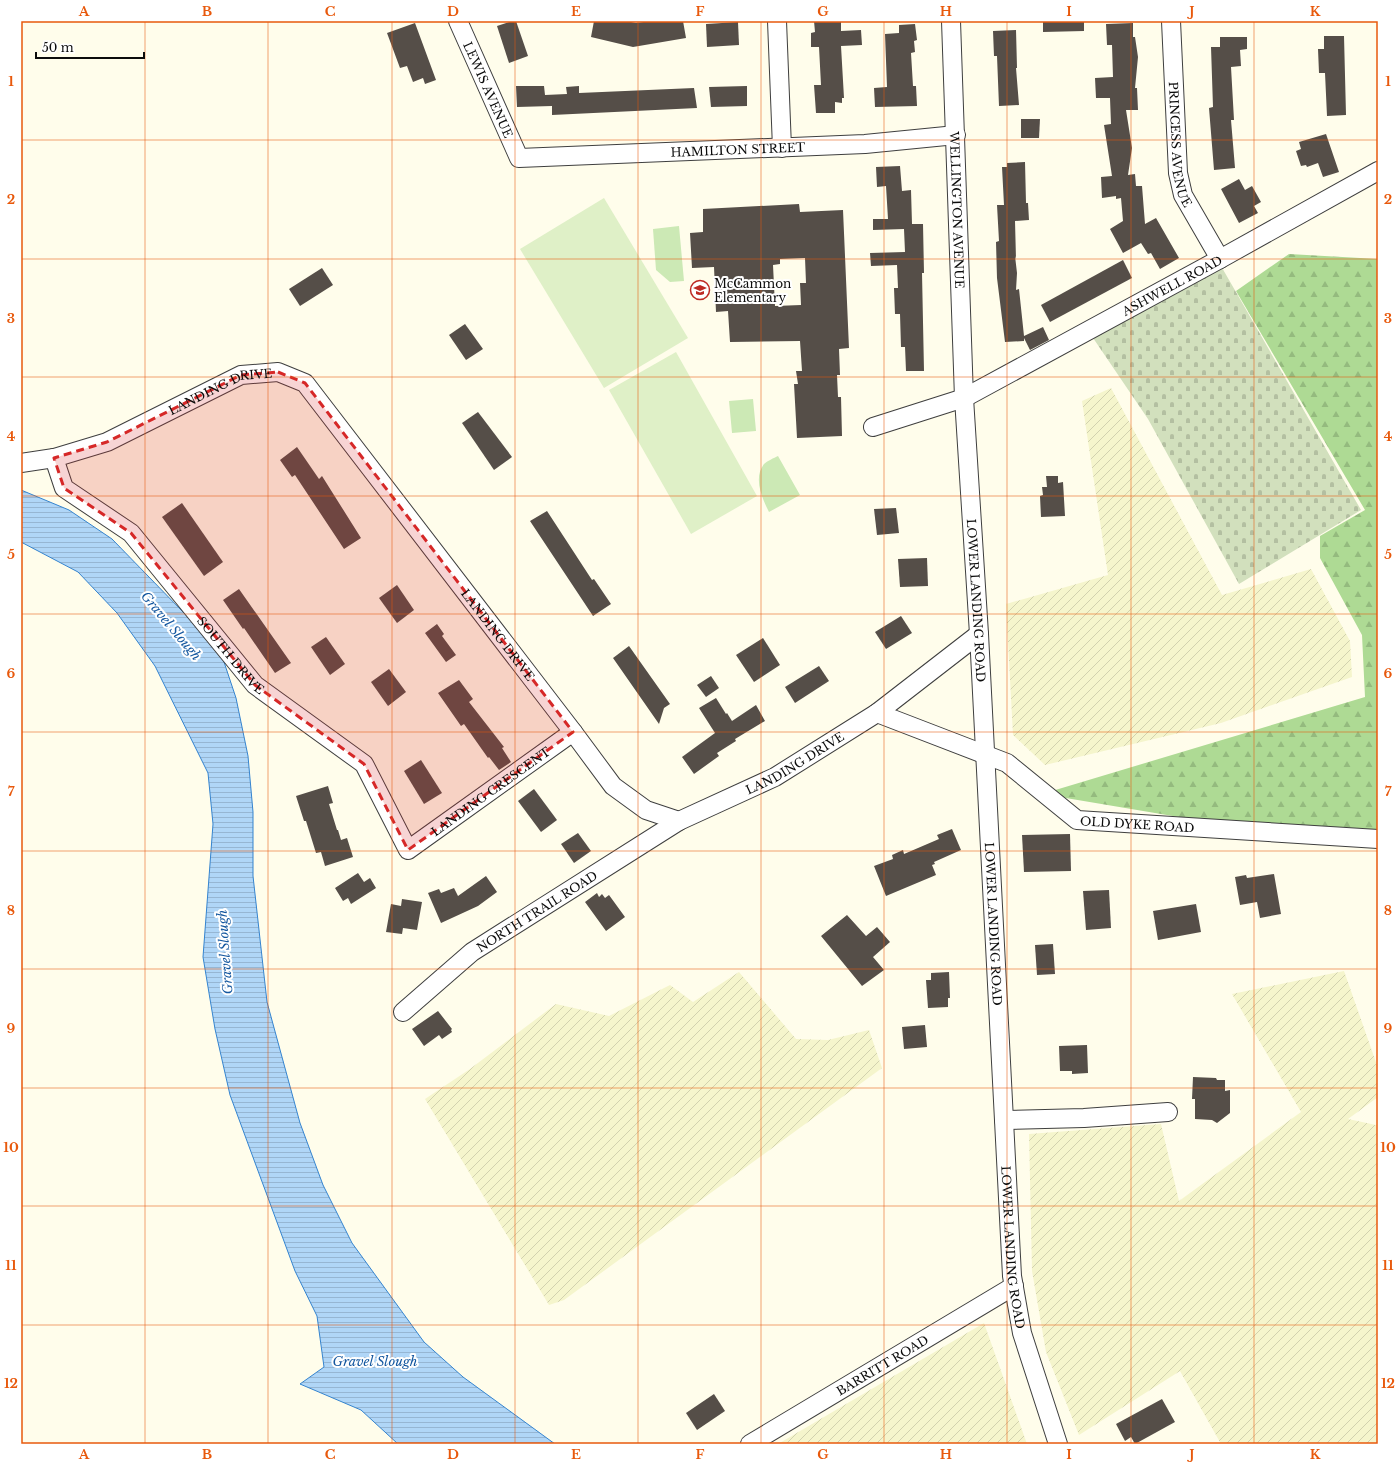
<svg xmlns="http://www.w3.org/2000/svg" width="1399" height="1465" font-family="'Libre Baskerville',serif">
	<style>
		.farmland { fill: url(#farmland-furrows) }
		.green { fill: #cce9b5 }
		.forest { fill: url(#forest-firs) }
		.cemetery { fill: url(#cemetery-stones) }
		.pitch { fill: #dff0c7 }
		.water { fill: url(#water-rules); stroke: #3584cf }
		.building { fill: #554e48; fill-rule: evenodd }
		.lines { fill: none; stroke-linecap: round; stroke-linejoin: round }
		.minor-casing { stroke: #3f3f3f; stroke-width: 20 }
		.minor { stroke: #fff; stroke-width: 18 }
		.marked { fill: #d62828; fill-opacity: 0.2; stroke: #d62828; stroke-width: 3; stroke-dasharray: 8 5; stroke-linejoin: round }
		.grid { fill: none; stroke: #e8590c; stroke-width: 1; stroke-opacity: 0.55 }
		.labels { text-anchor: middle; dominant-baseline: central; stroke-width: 4; stroke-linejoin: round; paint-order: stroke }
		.street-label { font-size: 12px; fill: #0c0c0c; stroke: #fff }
		.poi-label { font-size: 12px; fill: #0c0c0c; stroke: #fff; text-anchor: start }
		.water-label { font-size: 13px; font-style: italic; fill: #14579f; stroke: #fff }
		.neatline { fill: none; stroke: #e8590c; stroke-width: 1.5 }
		.grid-label { font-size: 13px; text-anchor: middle; font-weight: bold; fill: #e8590c }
	</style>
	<defs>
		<pattern id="farmland-furrows" width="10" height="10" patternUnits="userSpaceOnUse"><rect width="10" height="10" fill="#f5f5cc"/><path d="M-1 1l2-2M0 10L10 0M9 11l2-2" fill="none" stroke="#d1d1ae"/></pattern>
		<pattern id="forest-firs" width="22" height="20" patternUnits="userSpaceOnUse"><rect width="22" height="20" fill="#aeda94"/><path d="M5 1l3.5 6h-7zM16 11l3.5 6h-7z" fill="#94ba7e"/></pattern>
		<pattern id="cemetery-stones" width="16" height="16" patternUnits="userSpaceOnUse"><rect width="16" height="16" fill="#d2e0bd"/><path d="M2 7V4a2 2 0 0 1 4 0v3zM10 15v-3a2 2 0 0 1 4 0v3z" fill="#b3bfa1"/></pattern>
		<pattern id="water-rules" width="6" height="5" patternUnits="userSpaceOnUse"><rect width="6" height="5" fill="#b0d6f7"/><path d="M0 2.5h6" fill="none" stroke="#96b6d3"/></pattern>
	</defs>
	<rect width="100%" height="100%" fill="#fffdeb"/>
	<g class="farmland">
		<polygon points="1111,388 1222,595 1311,569 1350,641 1352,677 1221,723 1045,765 1013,735 1006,604 1108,575 1082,401"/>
		<polygon points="1344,971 1378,1068 1378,1097 1348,1119 1376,1125 1378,1124 1378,1444 1221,1444 1180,1371 1079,1435 1046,1352 1032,1271 1029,1134 1161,1124 1179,1201 1301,1112 1232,994"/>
		<polygon points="739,972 796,1039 828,1040 869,1030 882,1068 564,1300 549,1305 425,1099 470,1069 556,1004 609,1016 670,985 693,1002"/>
		<polygon points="984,1323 1027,1444 778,1444"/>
	</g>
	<g class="green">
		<polygon points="679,226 684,281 670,282 656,270 653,229"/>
		<polygon points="753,399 756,431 732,433 729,401"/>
		<path d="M778 456 800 495 769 512C762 498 753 478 764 464 767 461 774 458 778 456Z"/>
	</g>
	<polygon class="forest" points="1289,254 1378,259 1378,836 1262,831 1042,794 1365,697 1362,635 1320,558 1320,536 1365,510 1236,291"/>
	<polygon class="cemetery" points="1217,259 1361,510 1239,584 1148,419 1089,332"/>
	<g class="pitch">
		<polygon points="604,198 688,338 604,388 520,249"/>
		<polygon points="676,352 757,496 691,534 609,390"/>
	</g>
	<polygon class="water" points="21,490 69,510 112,539 220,650 236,698 248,756 253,812 253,876 267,1002 300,1123 323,1185 352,1243 424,1342 463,1377 555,1444 398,1444 361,1410 300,1384 324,1367 317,1316 295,1271 230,1095 215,1029 203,957 213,824 208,773 155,666 117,613 78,572 21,542"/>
	<g class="building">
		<polygon points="512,21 516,21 528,56 509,63 497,26"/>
		<polygon points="594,21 626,21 636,23 651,21 683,21 686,38 633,47 591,37"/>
		<polygon points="814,21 841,21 841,31 861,30 862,45 841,46 844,98 842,98 842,103 835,102 835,113 816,113 814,85 821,85 819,47 811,47 811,33 815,32"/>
		<polygon points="1043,21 1084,21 1084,31 1043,32"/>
		<polygon points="738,22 739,45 707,47 706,24"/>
		<polygon points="415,23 436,80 425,84 423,78 413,82 407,66 400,68 387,33"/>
		<polygon points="1133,23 1133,37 1135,37 1138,57 1135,88 1137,88 1138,110 1126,110 1132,148 1128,175 1135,174 1136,186 1142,186 1145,224 1156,218 1179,258 1160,269 1151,253 1148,254 1141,243 1123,253 1110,229 1123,221 1121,198 1116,199 1116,196 1102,198 1101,177 1112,176 1104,125 1111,124 1110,98 1096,98 1095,78 1113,77 1112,45 1107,45 1106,24"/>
		<polygon points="915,24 917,40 914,41 915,52 911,53 913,86 916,86 917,106 875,107 874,88 887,87 885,34 899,33 899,25"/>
		<polygon points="1016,30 1017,68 1016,68 1019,105 999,106 997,56 994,56 993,31"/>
		<polygon points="1324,36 1344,36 1346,115 1327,116 1325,73 1319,73 1318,49 1324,49"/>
		<polygon points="1220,37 1247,37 1247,49 1240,50 1241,66 1231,67 1234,120 1231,120 1235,168 1214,170 1209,108 1213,107 1211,47 1220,47"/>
		<polygon points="516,86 544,86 545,95 567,94 566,87 579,86 579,93 694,88 697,108 552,115 552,106 517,107"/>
		<polygon points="747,86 747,106 711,107 709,87"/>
		<polygon points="1021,119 1040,119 1039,138 1021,138"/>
		<polygon points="1326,134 1339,172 1323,177 1318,163 1307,167 1306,165 1301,166 1296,151 1301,149 1299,142"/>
		<polygon points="1025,162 1026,203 1028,203 1029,220 1015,221 1016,259 1015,256 1017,273 1016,290 1019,289 1024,336 1043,327 1049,340 1030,350 1024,338 1024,341 1005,342 997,278 996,242 999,241 997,205 1004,205 1002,167 1007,167 1007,163"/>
		<polygon points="900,166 902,191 911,190 912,224 923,224 924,273 922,273 924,371 906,371 905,347 901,347 900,314 895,314 894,288 898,288 897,265 871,266 870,253 905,252 904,229 873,230 873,219 888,219 886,186 877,187 876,167"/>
		<polygon points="1239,179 1245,190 1252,186 1261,202 1254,206 1258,213 1239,223 1221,189"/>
		<path d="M799 204 800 212 843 210 849 348 839 349 840 375H837L838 397H841L842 436 797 438 794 384H798L796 371H802L800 341 730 342 728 311 716 312 714 267 692 268 690 233 703 232V209ZM805 258 806 283H800L801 305 775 306 773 265 780 264V259Z"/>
		<polygon points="1123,260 1132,278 1050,322 1041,305"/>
		<polygon points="322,268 333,285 300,306 289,289"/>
		<polygon points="465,324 483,349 466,360 449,335"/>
		<polygon points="478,412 512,457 494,470 462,423"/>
		<polygon points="297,447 319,479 322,476 361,538 344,549 295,475 292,477 280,460"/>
		<polygon points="1046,476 1058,476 1058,483 1063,482 1065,516 1041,517 1040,496 1043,495 1042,487 1047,487"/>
		<polygon points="182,503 223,562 204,576 162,517"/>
		<polygon points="896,508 899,533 877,535 874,509"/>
		<polygon points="547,511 592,580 594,579 611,604 593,616 530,521"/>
		<polygon points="927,558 928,586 900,587 898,559"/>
		<polygon points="397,585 414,610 397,623 379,598"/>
		<polygon points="239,589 291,663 275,673 244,628 243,629 223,600"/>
		<polygon points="901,616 912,633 886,649 875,632"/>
		<polygon points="437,624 444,634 442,636 456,655 446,662 425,633"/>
		<polygon points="326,637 345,664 330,675 311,647"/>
		<polygon points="763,638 780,665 754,682 736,655"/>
		<polygon points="629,646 670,704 664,708 659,724 613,658"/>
		<polygon points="819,666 829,681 795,703 785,687"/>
		<polygon points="389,669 406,692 388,706 371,682"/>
		<polygon points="711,676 719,688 706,697 697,685"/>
		<polygon points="459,680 473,699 469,702 504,747 502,748 511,762 499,770 489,757 488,758 464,724 461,726 438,693"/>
		<polygon points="716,698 726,714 727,713 732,721 756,705 765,721 735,739 736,741 717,753 719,756 694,774 682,757 715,733 699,708"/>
		<polygon points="421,760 442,793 424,804 404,771"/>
		<polygon points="328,786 333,803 329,804 337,830 338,830 341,840 347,838 353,857 325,866 321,852 316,853 306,821 304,821 296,796"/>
		<polygon points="534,789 557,820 541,832 518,801"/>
		<polygon points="952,829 961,850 934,862 935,864 932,865 936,875 886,896 874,866 893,859 892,855 903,850 904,854 939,839 937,835"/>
		<polygon points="578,833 591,851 574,863 561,844"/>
		<polygon points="1070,834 1071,871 1024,872 1022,835"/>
		<polygon points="358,873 364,882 370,878 376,888 351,904 348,898 343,901 335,888"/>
		<polygon points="1274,874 1281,914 1260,918 1257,902 1240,905 1235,877 1246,875 1247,878"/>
		<polygon points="486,876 497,892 478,906 441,923 428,893 439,889 441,893 454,888 458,896"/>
		<polygon points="1109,890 1111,928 1086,930 1083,891"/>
		<polygon points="597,893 599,897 602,894 605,898 609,895 625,917 606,931 585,902"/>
		<polygon points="402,899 422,902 417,930 403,928 402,934 386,932 391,904 401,906"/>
		<polygon points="1196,904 1201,932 1158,940 1153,911"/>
		<polygon points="847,915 866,936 877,927 890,942 873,957 884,970 862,986 821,936"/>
		<polygon points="1053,944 1055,974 1037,975 1035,945"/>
		<polygon points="949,972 950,998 948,998 948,1007 928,1008 926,980 931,980 931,973"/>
		<polygon points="438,1011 452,1029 451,1030 452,1032 442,1039 439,1035 424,1046 412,1029"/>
		<polygon points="925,1025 927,1047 904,1049 902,1027"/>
		<polygon points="1087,1045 1088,1073 1072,1074 1072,1071 1060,1071 1059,1046"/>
		<polygon points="1193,1077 1216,1078 1217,1080 1225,1080 1225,1091 1230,1090 1230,1113 1217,1123 1212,1120 1195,1119 1195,1099 1192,1099"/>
		<polygon points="714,1394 725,1411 697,1430 686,1413"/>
		<polygon points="1162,1399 1175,1422 1135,1444 1131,1437 1125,1441 1116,1424"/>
	</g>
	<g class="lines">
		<g class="minor-casing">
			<g id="minor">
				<path id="s1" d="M458 21 519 158 865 144 956 135"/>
				<polyline points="777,21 782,148"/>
				<path id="s2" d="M951 21 964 398 979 634 1012 1276 1022 1333 1058 1444"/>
				<path id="s3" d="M1171 21 1178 173 1183 195 1220 259"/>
				<path id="s4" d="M873 427 964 398 1220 259 1378 171"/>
				<path id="s5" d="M54 458 64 488 131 533 255 685 364 764 408 850 573 732"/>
				<path id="s6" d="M21 463 54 458 107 442 241 375 278 372 305 383 573 732 613 786 646 810 679 821"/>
				<path id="s7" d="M877 713 1007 763 1077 820 1378 839"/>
				<path id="s8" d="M403 1012 472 952 679 821 775 777 877 713 979 634"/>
				<polyline points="1004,1120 1084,1118 1168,1112"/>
				<path id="s9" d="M750 1444 1014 1286"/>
			</g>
		</g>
		<use href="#minor" class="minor"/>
	</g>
	<path class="marked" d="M278 372 305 383 573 732 408 850 364 764 255 685 131 533 64 488 54 458 107 442 241 375Z"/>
	<path class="grid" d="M145 21V1444M268 21V1444M392 21V1444M515 21V1444M638 21V1444M761 21V1444M884 21V1444M1007 21V1444M1131 21V1444M1254 21V1444M21 140H1378M21 259H1378M21 377H1378M21 496H1378M21 614H1378M21 732H1378M21 851H1378M21 969H1378M21 1088H1378M21 1206H1378M21 1325H1378"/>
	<defs>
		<g id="school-ring" transform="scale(1)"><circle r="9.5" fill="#fff" stroke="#be2923" stroke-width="1.5"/><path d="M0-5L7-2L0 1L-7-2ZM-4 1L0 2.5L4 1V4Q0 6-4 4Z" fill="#be2923"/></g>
	</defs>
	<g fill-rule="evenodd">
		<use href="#school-ring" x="700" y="290"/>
	</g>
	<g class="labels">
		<g class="street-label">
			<text stroke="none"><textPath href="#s1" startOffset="75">LEWIS AVENUE</textPath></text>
			<text stroke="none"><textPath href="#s3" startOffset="124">PRINCESS AVENUE</textPath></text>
			<text stroke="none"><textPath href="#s1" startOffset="369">HAMILTON STREET</textPath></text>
			<text stroke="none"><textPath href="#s2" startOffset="189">WELLINGTON AVENUE</textPath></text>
			<text stroke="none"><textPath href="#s4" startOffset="332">ASHWELL ROAD</textPath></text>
			<text stroke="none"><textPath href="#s6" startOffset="214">LANDING DRIVE</textPath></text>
			<text stroke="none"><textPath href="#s2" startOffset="580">LOWER LANDING ROAD</textPath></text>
			<text stroke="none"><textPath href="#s6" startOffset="622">LANDING DRIVE</textPath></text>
			<text stroke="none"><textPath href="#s5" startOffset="270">SOUTH DRIVE</textPath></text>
			<text stroke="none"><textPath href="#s8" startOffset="466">LANDING DRIVE</textPath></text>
			<text stroke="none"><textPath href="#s5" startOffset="641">LANDING CRESCENT</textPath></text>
			<text stroke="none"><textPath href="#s7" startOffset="290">OLD DYKE ROAD</textPath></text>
			<text stroke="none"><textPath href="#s8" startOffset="168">NORTH TRAIL ROAD</textPath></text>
			<text stroke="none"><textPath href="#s2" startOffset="904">LOWER LANDING ROAD</textPath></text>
			<text stroke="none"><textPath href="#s2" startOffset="1228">LOWER LANDING ROAD</textPath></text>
			<text stroke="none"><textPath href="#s9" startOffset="154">BARRITT ROAD</textPath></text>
		</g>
		<g class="poi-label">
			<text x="714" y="283">McCammon<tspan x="714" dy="14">Elementary</tspan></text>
		</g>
		<g class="water-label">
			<text transform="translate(171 626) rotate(50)">Gravel Slough</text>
			<text transform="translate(225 952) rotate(-94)">Gravel Slough</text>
			<text x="375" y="1361">Gravel Slough</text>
		</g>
	</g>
	<rect width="1399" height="1465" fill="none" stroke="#ffffff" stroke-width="44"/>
	<path d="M36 52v6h108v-6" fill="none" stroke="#0c0c0c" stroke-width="2"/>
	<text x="42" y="52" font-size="12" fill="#0c0c0c" stroke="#ffffff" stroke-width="3" paint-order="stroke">50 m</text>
	<rect x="22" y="22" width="1355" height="1421" class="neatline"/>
	<g class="grid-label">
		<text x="84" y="16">A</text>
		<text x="207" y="16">B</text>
		<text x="330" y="16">C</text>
		<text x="453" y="16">D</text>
		<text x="576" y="16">E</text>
		<text x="700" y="16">F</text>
		<text x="823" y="16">G</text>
		<text x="946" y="16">H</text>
		<text x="1069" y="16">I</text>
		<text x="1192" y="16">J</text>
		<text x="1315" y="16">K</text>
		<text x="11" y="86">1</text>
		<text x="1388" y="86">1</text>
		<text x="11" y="204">2</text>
		<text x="1388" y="204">2</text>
		<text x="11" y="323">3</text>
		<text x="1388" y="323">3</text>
		<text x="11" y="441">4</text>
		<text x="1388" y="441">4</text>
		<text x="11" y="559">5</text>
		<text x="1388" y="559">5</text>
		<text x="11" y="678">6</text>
		<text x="1388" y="678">6</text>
		<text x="11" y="796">7</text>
		<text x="1388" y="796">7</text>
		<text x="11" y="915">8</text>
		<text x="1388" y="915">8</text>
		<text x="11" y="1033">9</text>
		<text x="1388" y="1033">9</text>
		<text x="11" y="1152">10</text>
		<text x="1388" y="1152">10</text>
		<text x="11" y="1270">11</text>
		<text x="1388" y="1270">11</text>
		<text x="11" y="1388">12</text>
		<text x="1388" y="1388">12</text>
		<text x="84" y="1459">A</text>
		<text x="207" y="1459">B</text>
		<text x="330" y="1459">C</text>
		<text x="453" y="1459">D</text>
		<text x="576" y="1459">E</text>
		<text x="700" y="1459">F</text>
		<text x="823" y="1459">G</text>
		<text x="946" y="1459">H</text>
		<text x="1069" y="1459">I</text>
		<text x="1192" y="1459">J</text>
		<text x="1315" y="1459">K</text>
	</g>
</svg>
